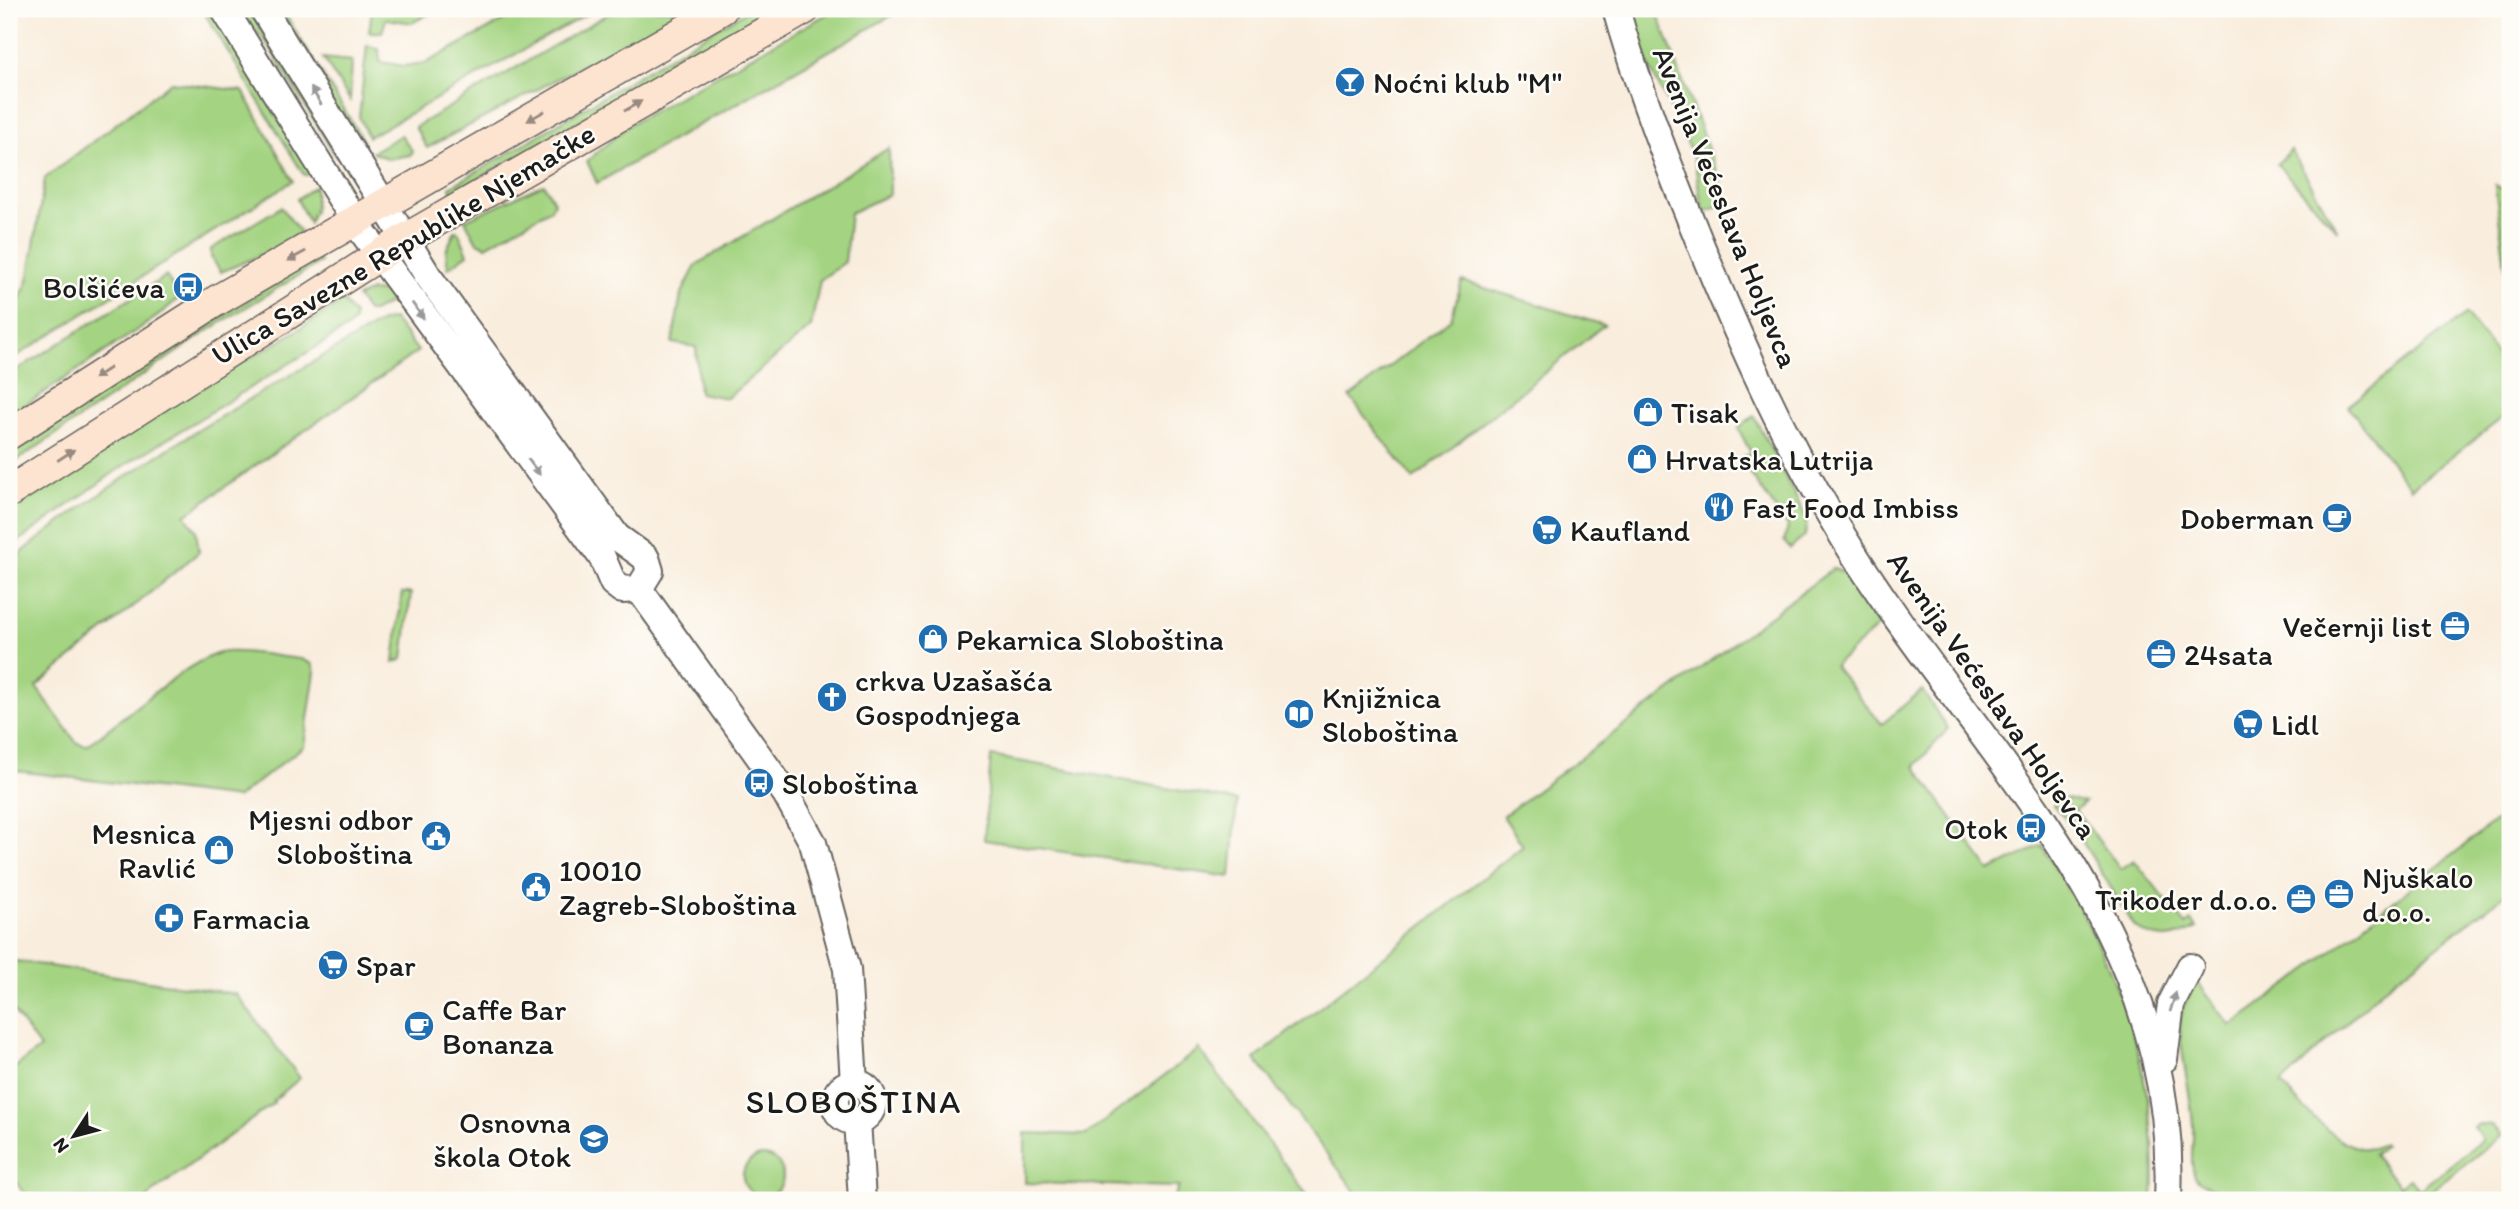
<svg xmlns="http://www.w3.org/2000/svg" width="2519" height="1209" font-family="Itim,sans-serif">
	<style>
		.green { fill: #a4d482; stroke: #60784f; stroke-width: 2 }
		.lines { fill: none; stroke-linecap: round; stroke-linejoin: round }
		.tertiary-casing { stroke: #696560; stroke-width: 30 }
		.secondary-casing { stroke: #696560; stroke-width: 33 }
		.tertiary { stroke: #fff; stroke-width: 26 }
		.secondary { stroke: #fde4d1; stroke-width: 30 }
		.oneway { fill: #999 }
		.oneway2 { fill: #988a80 }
		.labels { text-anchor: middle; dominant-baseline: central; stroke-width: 5; stroke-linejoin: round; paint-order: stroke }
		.poi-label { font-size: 30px; fill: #1c1c1c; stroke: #fdfcf7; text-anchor: start }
		.street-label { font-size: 30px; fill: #1c1c1c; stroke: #fdfcf7 }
		.quarter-label { font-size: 33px; letter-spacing: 2px; fill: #1c1c1c; stroke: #fdfcf7 }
	</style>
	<rect width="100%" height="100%" fill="#fdfcf7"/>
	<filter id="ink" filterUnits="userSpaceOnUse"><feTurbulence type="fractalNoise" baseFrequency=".0143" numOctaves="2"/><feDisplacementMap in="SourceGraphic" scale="14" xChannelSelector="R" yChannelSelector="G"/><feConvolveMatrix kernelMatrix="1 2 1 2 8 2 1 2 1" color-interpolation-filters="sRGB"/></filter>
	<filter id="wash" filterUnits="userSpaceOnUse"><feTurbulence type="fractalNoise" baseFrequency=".00686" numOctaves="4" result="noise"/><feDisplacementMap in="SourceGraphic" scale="28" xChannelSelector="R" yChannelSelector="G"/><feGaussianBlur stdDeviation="1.57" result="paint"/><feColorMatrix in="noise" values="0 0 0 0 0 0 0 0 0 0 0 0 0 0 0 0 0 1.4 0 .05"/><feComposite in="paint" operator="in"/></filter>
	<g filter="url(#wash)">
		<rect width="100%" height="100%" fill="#f9eddd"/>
		<g class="green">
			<polygon points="202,9 212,9 311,173 308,175 304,175"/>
			<polygon points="237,9 250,9 341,155 336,157 265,41"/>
			<polygon points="273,9 282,9 364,142 359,145"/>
			<polygon points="372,9 438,9 412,23 386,19 382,32 369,32"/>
			<polygon points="525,9 596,9 368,137 359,117 367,45 379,49 380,62 404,66 426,63"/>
			<polygon points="616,9 689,9 427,148 415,127"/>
			<path d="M750 9H777L452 193 450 187C551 130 649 67 750 9Z"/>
			<polygon points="836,9 903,9 597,183 587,161 630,124"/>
			<path d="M1633 9H1656L1728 203 1704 212C1697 194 1699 173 1692 154 1673 105 1638 62 1633 9Z"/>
			<polygon points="323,58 352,61 350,100"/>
			<polygon points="171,82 243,91 293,181 9,361 9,321 28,281 45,178"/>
			<polygon points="401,135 413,152 410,155 388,159 372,152"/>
			<polygon points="889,148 890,194 850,213 845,262 820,280 811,327 727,398 699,393 696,347 672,343 681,295 696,265"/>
			<polygon points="2291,150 2338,231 2277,164"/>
			<polygon points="544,184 554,202 551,209 486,246 476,241 465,220"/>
			<polygon points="2495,185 2510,193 2510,297 2507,282"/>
			<polygon points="315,186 315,208 309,223 297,199"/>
			<polygon points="281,207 301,233 278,248 221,272 211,257 211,249"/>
			<polygon points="455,231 458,231 468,254 448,268 446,251"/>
			<polygon points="316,257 320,262 209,330 9,466 9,451"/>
			<polygon points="166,276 180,297 158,316 9,416 9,375"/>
			<polygon points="1462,281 1604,325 1413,479 1350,397 1451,319"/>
			<polygon points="371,291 384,292 395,300 373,312 368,312 357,297"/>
			<polygon points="343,301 354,315 354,321 347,328 120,468 9,548 9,506 154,410 277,343"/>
			<polygon points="2466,314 2510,372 2510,412 2411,488 2348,406"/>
			<path d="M393 319 418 351 185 515 196 530 199 552 36 687 76 742 86 746C117 725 192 655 225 652 249 650 277 657 301 659L312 664 315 672 304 746 237 798 9 770V563C123 468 253 398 381 322Z"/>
			<polygon points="1754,416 1807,519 1805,536 1790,549 1784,541 1788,527 1742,462 1743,457 1751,453 1738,428"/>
			<path d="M1834 568 1842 572 1880 625 1834 666 1882 724 1922 690 1948 729 1915 766 1990 871 2042 845C2057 873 2076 900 2090 928 2133 1012 2159 1106 2153 1200H1362L1255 1059 1523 846 1503 816Z"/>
			<polygon points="402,593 411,593 403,659 394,663"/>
			<polygon points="991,756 1237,801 1231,877 984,840"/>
			<path d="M2061 798 2085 802 2075 810 2121 869 2134 860 2186 925 2192 921 2197 928C2175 939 2158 944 2135 927L2074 828 2053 805Z"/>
			<path d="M2510 809V890L2384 988 2281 1084C2302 1105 2352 1168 2383 1143L2385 1145 2373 1155 2399 1186 2410 1178 2419 1190 2482 1140 2474 1127 2479 1124 2492 1125 2502 1135 2420 1200H2236C2225 1191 2201 1188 2195 1176 2189 1162 2194 1142 2193 1128 2193 1098 2176 1040 2181 1016 2184 1002 2189 993 2198 983L2231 1026 2305 972Z"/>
			<polygon points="9,960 236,994 300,1078 273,1101 274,1103 153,1192 147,1200 27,1197 9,1173 9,1072 40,1048 9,1005"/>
			<polygon points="1199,1049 1311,1200 1173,1200 1179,1187 1025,1183 1025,1133 1086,1135"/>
			<circle cx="763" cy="1176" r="20"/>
		</g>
	</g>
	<g filter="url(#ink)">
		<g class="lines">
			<g class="tertiary-casing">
				<g id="tertiary">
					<polyline points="224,9 356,223 602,557 613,583 622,590 639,589 650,571 646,558 617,537 428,276 263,9"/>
					<path d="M1616 9C1635 78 1660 144 1687 211 1731 321 1777 428 1839 530 1971 750 2181 920 2168 1200"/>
					<polyline points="639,589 786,794 813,843 847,969 854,1083"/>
					<polyline points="2164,1059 2171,1004 2190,967"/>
					<circle cx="854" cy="1102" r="19"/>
					<polyline points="857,1120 862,1200"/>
				</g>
			</g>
			<g class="secondary-casing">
				<g id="secondary">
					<polyline points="9,434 216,301 722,9"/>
					<polyline points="9,492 405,239 805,9"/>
				</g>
			</g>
			<use href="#tertiary" class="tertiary"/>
			<use href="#secondary" class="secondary"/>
		</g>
		<defs><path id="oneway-solid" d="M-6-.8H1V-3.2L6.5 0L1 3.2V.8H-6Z" transform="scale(1.75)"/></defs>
		<g class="oneway">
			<use href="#oneway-solid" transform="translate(316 96) rotate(-121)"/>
			<use href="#oneway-solid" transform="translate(418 311) rotate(54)"/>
			<use href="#oneway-solid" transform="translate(534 467) rotate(53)"/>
			<use href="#oneway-solid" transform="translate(2173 1002) rotate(-73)"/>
		</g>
		<g class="oneway2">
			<use href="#oneway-solid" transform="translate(633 106) rotate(-30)"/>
			<use href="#oneway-solid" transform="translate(536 116) rotate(150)"/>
			<use href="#oneway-solid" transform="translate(297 256) rotate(151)"/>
			<use href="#oneway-solid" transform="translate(102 373) rotate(147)"/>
			<use href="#oneway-solid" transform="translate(66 455) rotate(-33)"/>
		</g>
	</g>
	<defs>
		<g id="bar-disc" transform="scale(1.575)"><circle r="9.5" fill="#1f6fb2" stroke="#fdfcf7"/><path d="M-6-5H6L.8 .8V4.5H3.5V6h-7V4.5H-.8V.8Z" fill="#fff"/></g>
		<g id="bus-disc" transform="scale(1.575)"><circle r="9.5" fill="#1f6fb2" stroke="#fdfcf7"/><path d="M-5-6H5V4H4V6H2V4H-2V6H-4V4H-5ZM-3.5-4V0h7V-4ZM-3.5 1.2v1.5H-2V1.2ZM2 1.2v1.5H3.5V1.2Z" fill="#fff"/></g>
		<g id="shop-disc" transform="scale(1.575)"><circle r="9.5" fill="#1f6fb2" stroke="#fdfcf7"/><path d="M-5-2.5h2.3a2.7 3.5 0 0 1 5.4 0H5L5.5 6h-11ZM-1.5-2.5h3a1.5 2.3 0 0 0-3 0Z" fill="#fff"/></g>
		<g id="restaurant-disc" transform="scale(1.575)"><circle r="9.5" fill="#1f6fb2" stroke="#fdfcf7"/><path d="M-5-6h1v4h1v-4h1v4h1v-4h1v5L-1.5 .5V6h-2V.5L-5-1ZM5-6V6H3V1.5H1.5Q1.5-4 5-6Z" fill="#fff"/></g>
		<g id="cafe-disc" transform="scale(1.575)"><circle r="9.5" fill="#1f6fb2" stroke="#fdfcf7"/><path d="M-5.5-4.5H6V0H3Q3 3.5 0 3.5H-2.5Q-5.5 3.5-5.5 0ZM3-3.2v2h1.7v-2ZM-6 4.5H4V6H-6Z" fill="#fff"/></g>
		<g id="supermarket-disc" transform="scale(1.575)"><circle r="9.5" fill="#1f6fb2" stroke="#fdfcf7"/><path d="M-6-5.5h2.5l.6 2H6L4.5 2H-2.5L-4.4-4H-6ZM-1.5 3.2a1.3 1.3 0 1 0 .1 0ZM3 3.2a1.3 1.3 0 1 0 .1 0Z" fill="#fff"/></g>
		<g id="office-disc" transform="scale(1.575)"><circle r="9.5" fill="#1f6fb2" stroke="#fdfcf7"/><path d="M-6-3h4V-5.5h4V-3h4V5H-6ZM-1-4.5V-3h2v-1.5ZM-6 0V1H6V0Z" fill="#fff"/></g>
		<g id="church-disc" transform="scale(1.575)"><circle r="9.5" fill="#1f6fb2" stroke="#fdfcf7"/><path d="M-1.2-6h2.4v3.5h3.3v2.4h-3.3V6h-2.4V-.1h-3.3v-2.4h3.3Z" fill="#fff"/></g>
		<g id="library-disc" transform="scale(1.575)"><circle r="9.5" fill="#1f6fb2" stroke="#fdfcf7"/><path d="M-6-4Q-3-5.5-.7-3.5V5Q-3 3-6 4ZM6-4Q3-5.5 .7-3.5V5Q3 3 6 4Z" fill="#fff"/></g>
		<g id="civic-disc" transform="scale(1.575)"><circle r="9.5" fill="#1f6fb2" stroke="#fdfcf7"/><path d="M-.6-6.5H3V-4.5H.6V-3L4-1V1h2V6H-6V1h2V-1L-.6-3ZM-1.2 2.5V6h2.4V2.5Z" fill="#fff"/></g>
		<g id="pharmacy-disc" transform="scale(1.575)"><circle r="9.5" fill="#1f6fb2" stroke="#fdfcf7"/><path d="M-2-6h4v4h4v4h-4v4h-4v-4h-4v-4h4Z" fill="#fff"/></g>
		<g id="school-disc" transform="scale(1.575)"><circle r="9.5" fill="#1f6fb2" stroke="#fdfcf7"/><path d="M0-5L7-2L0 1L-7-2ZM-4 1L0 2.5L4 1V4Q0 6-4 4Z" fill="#fff"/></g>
	</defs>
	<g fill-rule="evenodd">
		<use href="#bar-disc" x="1350" y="82"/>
		<use href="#bus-disc" x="188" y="287"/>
		<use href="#shop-disc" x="1648" y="412"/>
		<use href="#shop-disc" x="1642" y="459"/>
		<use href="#restaurant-disc" x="1719" y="507"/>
		<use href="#cafe-disc" x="2337" y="518"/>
		<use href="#supermarket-disc" x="1547" y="530"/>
		<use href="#office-disc" x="2455" y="626"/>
		<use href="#shop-disc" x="933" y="639"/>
		<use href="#office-disc" x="2161" y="654"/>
		<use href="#church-disc" x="832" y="697"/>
		<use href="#library-disc" x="1299" y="714"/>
		<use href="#supermarket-disc" x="2248" y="724"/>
		<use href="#bus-disc" x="759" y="783"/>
		<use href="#bus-disc" x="2031" y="828"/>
		<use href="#civic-disc" x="436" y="836"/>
		<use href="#shop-disc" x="219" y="850"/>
		<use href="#civic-disc" x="536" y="887"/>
		<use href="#office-disc" x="2339" y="894"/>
		<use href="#office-disc" x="2301" y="899"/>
		<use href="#pharmacy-disc" x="169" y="918"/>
		<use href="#supermarket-disc" x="333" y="965"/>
		<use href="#cafe-disc" x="419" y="1026"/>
		<use href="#school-disc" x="594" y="1139"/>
	</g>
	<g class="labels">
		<g class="poi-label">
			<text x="1373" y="82">Noćni klub "M"</text>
			<text x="165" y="287" text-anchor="end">Bolšićeva</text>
			<text x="1671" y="412">Tisak</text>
			<text x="1665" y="459">Hrvatska Lutrija</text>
			<text x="1742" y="507">Fast Food Imbiss</text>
			<text x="2314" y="518" text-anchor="end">Doberman</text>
			<text x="1570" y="530">Kaufland</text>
			<text x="2432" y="626" text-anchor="end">Večernji list</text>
			<text x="956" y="639">Pekarnica Sloboština</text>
			<text x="2184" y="654">24sata</text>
			<text x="855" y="680">crkva Uzašašća<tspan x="855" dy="34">Gospodnjega</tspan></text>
			<text x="1322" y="697">Knjižnica<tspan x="1322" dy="34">Sloboština</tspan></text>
			<text x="2271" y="724">Lidl</text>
			<text x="782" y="783">Sloboština</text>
			<text x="413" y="819" text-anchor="end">Mjesni odbor<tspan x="413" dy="34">Sloboština</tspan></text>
			<text x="2008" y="828" text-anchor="end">Otok</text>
			<text x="196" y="833" text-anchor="end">Mesnica<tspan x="196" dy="34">Ravlić</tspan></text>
			<text x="559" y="870">10010<tspan x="559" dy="34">Zagreb-Sloboština</tspan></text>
			<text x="2362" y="877">Njuškalo<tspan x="2362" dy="34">d.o.o.</tspan></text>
			<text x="2278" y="899" text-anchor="end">Trikoder d.o.o.</text>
			<text x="192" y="918">Farmacia</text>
			<text x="356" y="965">Spar</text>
			<text x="442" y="1009">Caffe Bar<tspan x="442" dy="34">Bonanza</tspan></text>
			<text x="571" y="1122" text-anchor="end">Osnovna<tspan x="571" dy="34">škola Otok</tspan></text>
		</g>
		<g class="street-label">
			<text transform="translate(1726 207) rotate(68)">Avenija Većeslava Holjevca</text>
			<text transform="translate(403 244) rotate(-31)">Ulica Savezne Republike Njemačke</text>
			<text transform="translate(1993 695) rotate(55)">Avenija Većeslava Holjevca</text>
		</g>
		<g class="quarter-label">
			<text x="854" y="1101">SLOBOŠTINA</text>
		</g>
	</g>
	<rect width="2519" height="1209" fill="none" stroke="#fdfcf7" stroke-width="35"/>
	<g transform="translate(74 1136) rotate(234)" stroke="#fdfcf7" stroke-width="5" paint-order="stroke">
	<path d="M0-5L12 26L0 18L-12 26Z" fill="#1c1c1c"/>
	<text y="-10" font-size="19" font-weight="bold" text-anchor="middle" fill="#1c1c1c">N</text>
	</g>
</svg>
